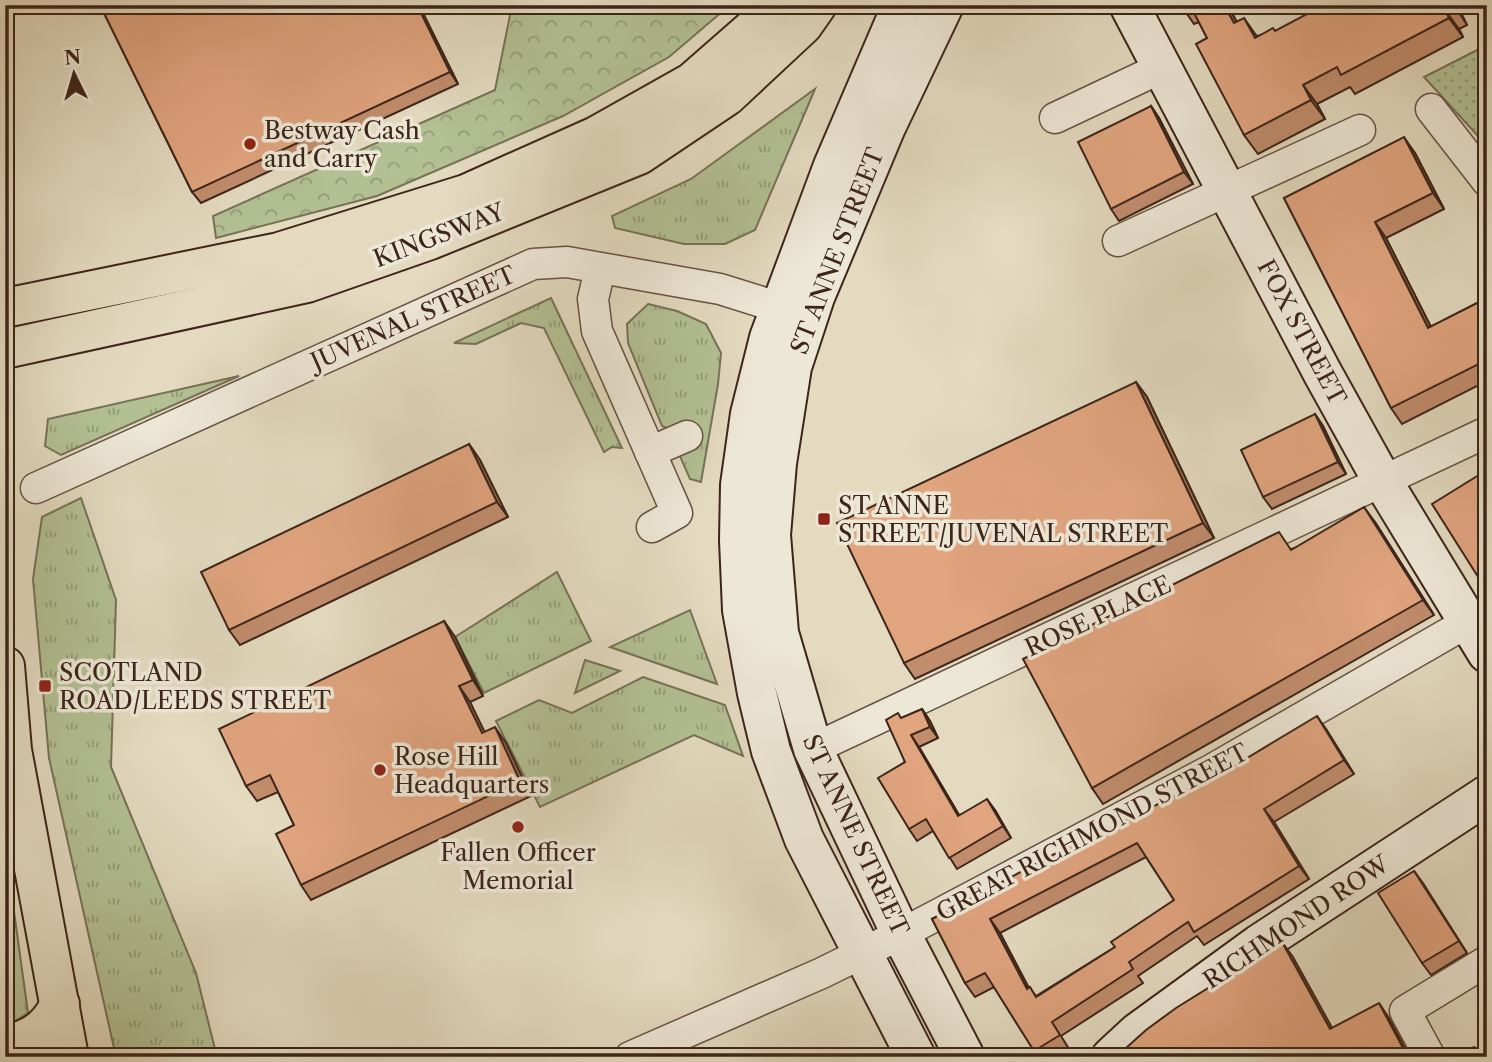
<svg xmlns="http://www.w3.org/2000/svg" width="1492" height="1062" font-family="'Libre Caslon Text',serif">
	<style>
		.grass { fill: url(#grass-tufts); stroke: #787257; stroke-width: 2 }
		.forest { fill: url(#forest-crowns); stroke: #787257; stroke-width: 2 }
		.park { fill: url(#park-dots); stroke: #787257; stroke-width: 2 }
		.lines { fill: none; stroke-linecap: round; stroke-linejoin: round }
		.street-casing { stroke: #665244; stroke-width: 33 }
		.secondary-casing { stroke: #3d251a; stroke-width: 42 }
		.highway-casing { stroke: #3d251a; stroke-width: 42 }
		.street { stroke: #ede7d6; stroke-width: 30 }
		.secondary { stroke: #ede7d6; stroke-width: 38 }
		.highway { stroke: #e3dac0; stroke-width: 38 }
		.wall { fill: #c18d6d; stroke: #3d251a; stroke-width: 2; fill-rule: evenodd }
		.shaded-wall { fill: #9d7359; stroke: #3d251a; stroke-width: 2 }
		.building { fill: #e0a47f; stroke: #3d251a; stroke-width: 2; fill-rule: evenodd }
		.poi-dot { fill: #8f2418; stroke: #ede7d6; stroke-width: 2.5 }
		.labels { text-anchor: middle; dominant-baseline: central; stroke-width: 7; stroke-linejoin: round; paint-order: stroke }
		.poi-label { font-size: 24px; fill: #3d251a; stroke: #ede7d6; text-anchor: start }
		.street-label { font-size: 24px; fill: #3d251a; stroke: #ede7d6 }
	</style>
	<defs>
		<pattern id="grass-tufts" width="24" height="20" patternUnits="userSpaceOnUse" patternTransform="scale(1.75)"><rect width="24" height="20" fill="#b2c094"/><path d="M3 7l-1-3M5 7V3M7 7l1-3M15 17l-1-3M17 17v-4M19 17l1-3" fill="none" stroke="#929c78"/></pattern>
		<pattern id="forest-crowns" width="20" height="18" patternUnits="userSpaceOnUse" patternTransform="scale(1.75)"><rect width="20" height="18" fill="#b2c094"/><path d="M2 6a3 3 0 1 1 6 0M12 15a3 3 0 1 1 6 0" fill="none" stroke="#929c78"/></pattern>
		<pattern id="park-dots" width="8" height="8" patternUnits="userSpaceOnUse" patternTransform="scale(1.75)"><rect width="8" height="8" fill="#b2c094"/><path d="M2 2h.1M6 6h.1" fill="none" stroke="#929c78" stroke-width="1.8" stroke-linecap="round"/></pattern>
	</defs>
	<rect width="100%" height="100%" fill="#e3dac0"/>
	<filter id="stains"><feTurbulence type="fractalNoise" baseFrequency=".00286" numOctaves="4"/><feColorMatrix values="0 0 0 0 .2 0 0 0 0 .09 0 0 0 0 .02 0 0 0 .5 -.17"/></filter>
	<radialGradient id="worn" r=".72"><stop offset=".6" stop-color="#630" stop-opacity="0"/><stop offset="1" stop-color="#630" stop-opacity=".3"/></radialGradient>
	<g class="grass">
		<polygon points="815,89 755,230 725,244 684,244 615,228 612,216 691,179"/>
		<polygon points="551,298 622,448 612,447 604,452 544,328 521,323 476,344 454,343"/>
		<polygon points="648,304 677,311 706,324 721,353 718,384 701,482 690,479 679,454 675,432 662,426 628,343 627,324"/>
		<polygon points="239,376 61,455 45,446 48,419"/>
		<polygon points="81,498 116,600 111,767 196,973 217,1057 116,1057 49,758 33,579 42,517"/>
		<polygon points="557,572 591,641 484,693 455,637"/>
		<polygon points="690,610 717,684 610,647"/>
		<polygon points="585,660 620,671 575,693"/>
		<polygon points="643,677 725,705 743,756 694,735 540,807 496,721 539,700 572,713"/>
		<polygon points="5,846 28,1013 11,1024 5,1024"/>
	</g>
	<polygon class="forest" points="512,5 730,5 669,57 563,116 377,196 216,238 213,216 495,90"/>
	<polygon class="park" points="1487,45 1487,146 1424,77"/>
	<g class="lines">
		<g class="street-casing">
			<g id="street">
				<polyline points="1431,109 1487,181"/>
				<polyline points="1055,118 1161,68"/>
				<polyline points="1118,241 1360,130"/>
				<polyline points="600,269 593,299 597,331 677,513 652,527"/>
				<polyline points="650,452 687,436"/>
				<polyline points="36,488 533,264 567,262 720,289 800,314"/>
				<polyline points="813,749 1487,432"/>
				<polyline points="630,1057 822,973 901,934 1211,770 1468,622"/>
				<polyline points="1430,1057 1405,1011 1487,961"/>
			</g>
		</g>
		<g class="secondary-casing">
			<g id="secondary">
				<polyline points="902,5 833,166 769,338 750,414 740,485 739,540 742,610 757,693 771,751 804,839 916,1057"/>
				<polyline points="944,5 886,127 815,297 792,367 777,463 771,535 779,633 813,749 901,934 965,1057"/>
				<polyline points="1129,5 1322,372 1383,482 1487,653"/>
				<polyline points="1111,1057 1138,1032 1259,944 1487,795"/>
			</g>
		</g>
		<g class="highway-casing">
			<g id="highway">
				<polyline points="5,308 279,252 466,194 596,136 692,82 772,12 777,5"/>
				<polyline points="5,349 307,283 430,240 639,155 727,96 803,25 817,5"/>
				<polyline points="5,666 12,750 69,1057"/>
				<path d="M5 1043C31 1042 49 1027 60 1004"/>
			</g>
		</g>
		<use href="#street" class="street"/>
		<use href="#secondary" class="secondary"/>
		<use href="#highway" class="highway"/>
	</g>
	<g class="wall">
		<polygon points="100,5 419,5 458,84 201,203 192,192"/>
		<polygon points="1181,5 1229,5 1228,6 1237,22 1257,36 1275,31 1457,5 1467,25 1459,29 1463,37 1355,94 1350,87 1317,104 1325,119 1258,154 1244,135 1207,38 1199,22 1194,24"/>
		<polygon points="1151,106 1159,118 1193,184 1119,221 1111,209"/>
		<polygon points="1415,153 1444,209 1386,238 1431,327 1487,298 1487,381 1402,424 1391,408 1284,198"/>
		<polygon points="1136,382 1147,397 1214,538 915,679 904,663"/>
		<polygon points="1315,414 1323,426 1346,474 1272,509 1263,497"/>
		<polygon points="469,444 480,460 508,517 240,645 229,630"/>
		<polygon points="1487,470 1487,589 1480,580"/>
		<polygon points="1375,522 1434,615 1103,804 1092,788 1291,549"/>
		<polygon points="444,621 455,637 483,696 470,702 484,732 506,743 531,796 311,900 301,885 294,825 278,792 257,801 246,786"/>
		<polygon points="922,709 930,721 938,738 919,747 959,815 995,810 1011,838 957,869 933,831 917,841 909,829 902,718"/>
		<path d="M1326 729 1354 774 1274 822 1309 879 1204 945 1197 936 1138 976 1143 983 1061 1036 1069 1049 1056 1057H1038L994 987 975 997 965 983 932 919 1107 830ZM1146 857 1174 900 1115 947 1036 996 1029 988 1000 933Z"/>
		<polygon points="1414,871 1467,953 1431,975 1422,963"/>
	</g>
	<g class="shaded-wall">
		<polygon points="417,5 419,5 458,84 450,72"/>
		<polygon points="1224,5 1228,6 1248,43 1234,23"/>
		<polygon points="1454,5 1457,5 1467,25"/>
		<polygon points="1445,10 1459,29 1463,37 1449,18"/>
		<polygon points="1244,18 1258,38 1255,38"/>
		<polygon points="1303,85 1317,104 1325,119 1311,100"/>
		<polygon points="1151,106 1159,118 1193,184 1184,172"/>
		<polygon points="1404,137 1415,153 1444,209 1433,193"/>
		<polygon points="1375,222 1386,238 1439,343 1428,328"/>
		<polygon points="1136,382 1147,397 1214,538 1203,523"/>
		<polygon points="1315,414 1323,426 1346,474 1338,462"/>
		<polygon points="469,444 480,460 508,517 497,502"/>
		<polygon points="1364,507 1375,522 1434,615 1423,600"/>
		<polygon points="444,621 455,637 483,696 473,680"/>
		<polygon points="459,686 470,702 493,749 482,733"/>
		<polygon points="922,709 930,721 938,738 930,727"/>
		<polygon points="1317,716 1326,729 1354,774 1344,760"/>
		<polygon points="495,727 506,743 531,796 520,781"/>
		<polygon points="911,735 919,747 966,827 958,816"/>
		<polygon points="987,799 995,810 1011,838 1003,826"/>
		<polygon points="1264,809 1274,822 1309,879 1299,866"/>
		<polygon points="1414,871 1423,883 1467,953 1459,941"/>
		<polygon points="990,919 1000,933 1036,1002 1027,989"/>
		<polygon points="1282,942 1293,957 1341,1044 1330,1029"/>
		<polygon points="1379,1003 1389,1018 1410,1057 1404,1050"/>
	</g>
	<g class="building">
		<polygon points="100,5 417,5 450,72 192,192"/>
		<polygon points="1190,5 1224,5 1234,23 1244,18 1255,38 1273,28 1275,31 1324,5 1454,5 1445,10 1449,18 1341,75 1337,67 1303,85 1311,100 1244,135 1196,44 1207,38"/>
		<polygon points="1151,106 1184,172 1111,209 1078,142"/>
		<polygon points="1404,137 1433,193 1375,222 1428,328 1487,298 1487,360 1391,408 1284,198"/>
		<polygon points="1136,382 1203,523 904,663 837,523"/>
		<polygon points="1315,414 1338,462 1263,497 1241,450"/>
		<polygon points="469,444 497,502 229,630 201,572"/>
		<polygon points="1487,470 1487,576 1480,580 1432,504"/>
		<polygon points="1364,507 1423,600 1092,788 1023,659 1279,532 1291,550"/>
		<polygon points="444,621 473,680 459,686 482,733 495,727 520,781 301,885 276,834 294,825 270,775 246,786 219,729"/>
		<polygon points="922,709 930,727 911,735 958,816 987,799 1003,826 949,858 926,819 909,829 878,778 905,762 886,720 898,713 901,718"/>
		<path d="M1317 716 1344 760 1264 809 1299 866 1194 932 1188 922 1129 962 1133 969 1052 1022 1060 1035 1034 1051 985 973 965 983 932 919 1105 827 1107 830 1237 764ZM1137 843 1174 900 1111 942 1115 947 1036 997 1030 987 1027 989 990 919Z"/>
		<polygon points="1414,871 1459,941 1422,963 1378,893"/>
		<polygon points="1282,942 1330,1029 1379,1003 1404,1050 1411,1057 1116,1057 1146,1030 1176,1008"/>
		<polygon points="1474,1047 1479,1057 1455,1057"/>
	</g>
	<g class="poi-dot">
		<circle cx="250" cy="144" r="7"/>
		<rect x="817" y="512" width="14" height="14" rx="3.5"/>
		<rect x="38" y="679" width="14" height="14" rx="3.5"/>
		<circle cx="380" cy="770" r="7"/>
		<circle cx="518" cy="827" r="7"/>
	</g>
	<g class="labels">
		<g class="poi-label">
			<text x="264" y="130">Bestway Cash<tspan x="264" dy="28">and Carry</tspan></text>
			<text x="838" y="505">ST ANNE<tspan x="838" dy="28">STREET/JUVENAL STREET</tspan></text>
			<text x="59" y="672">SCOTLAND<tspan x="59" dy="28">ROAD/LEEDS STREET</tspan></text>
			<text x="394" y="756">Rose Hill<tspan x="394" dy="28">Headquarters</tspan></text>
			<text x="518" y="852" text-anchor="middle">Fallen Officer<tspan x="518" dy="28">Memorial</tspan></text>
		</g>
		<g class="street-label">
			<text transform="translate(439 235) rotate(-21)">KINGSWAY</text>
			<text transform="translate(837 251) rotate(-69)">ST ANNE STREET</text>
			<text transform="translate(413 318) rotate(-24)">JUVENAL STREET</text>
			<text transform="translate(1302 332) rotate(62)">FOX STREET</text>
			<text transform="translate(1098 616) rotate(-25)">ROSE PLACE</text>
			<text transform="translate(1092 832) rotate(-28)">GREAT RICHMOND STREET</text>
			<text transform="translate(856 835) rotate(65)">ST ANNE STREET</text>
			<text transform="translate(1296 922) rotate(-34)">RICHMOND ROW</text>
		</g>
	</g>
	<rect width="1492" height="1062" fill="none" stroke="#e3dac0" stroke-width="28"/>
	<rect x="7" y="7" width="1478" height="1048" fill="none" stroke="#3d251a" stroke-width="3.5"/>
	<rect x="14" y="14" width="1464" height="1034" fill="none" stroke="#3d251a" stroke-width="2"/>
	<g transform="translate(74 74) rotate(355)" stroke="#ede7d6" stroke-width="5" paint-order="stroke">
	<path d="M0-5L12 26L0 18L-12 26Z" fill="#3d251a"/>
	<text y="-10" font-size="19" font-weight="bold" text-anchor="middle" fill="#3d251a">N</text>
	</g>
	<rect width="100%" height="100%" filter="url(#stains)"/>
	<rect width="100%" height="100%" fill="url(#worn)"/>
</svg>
